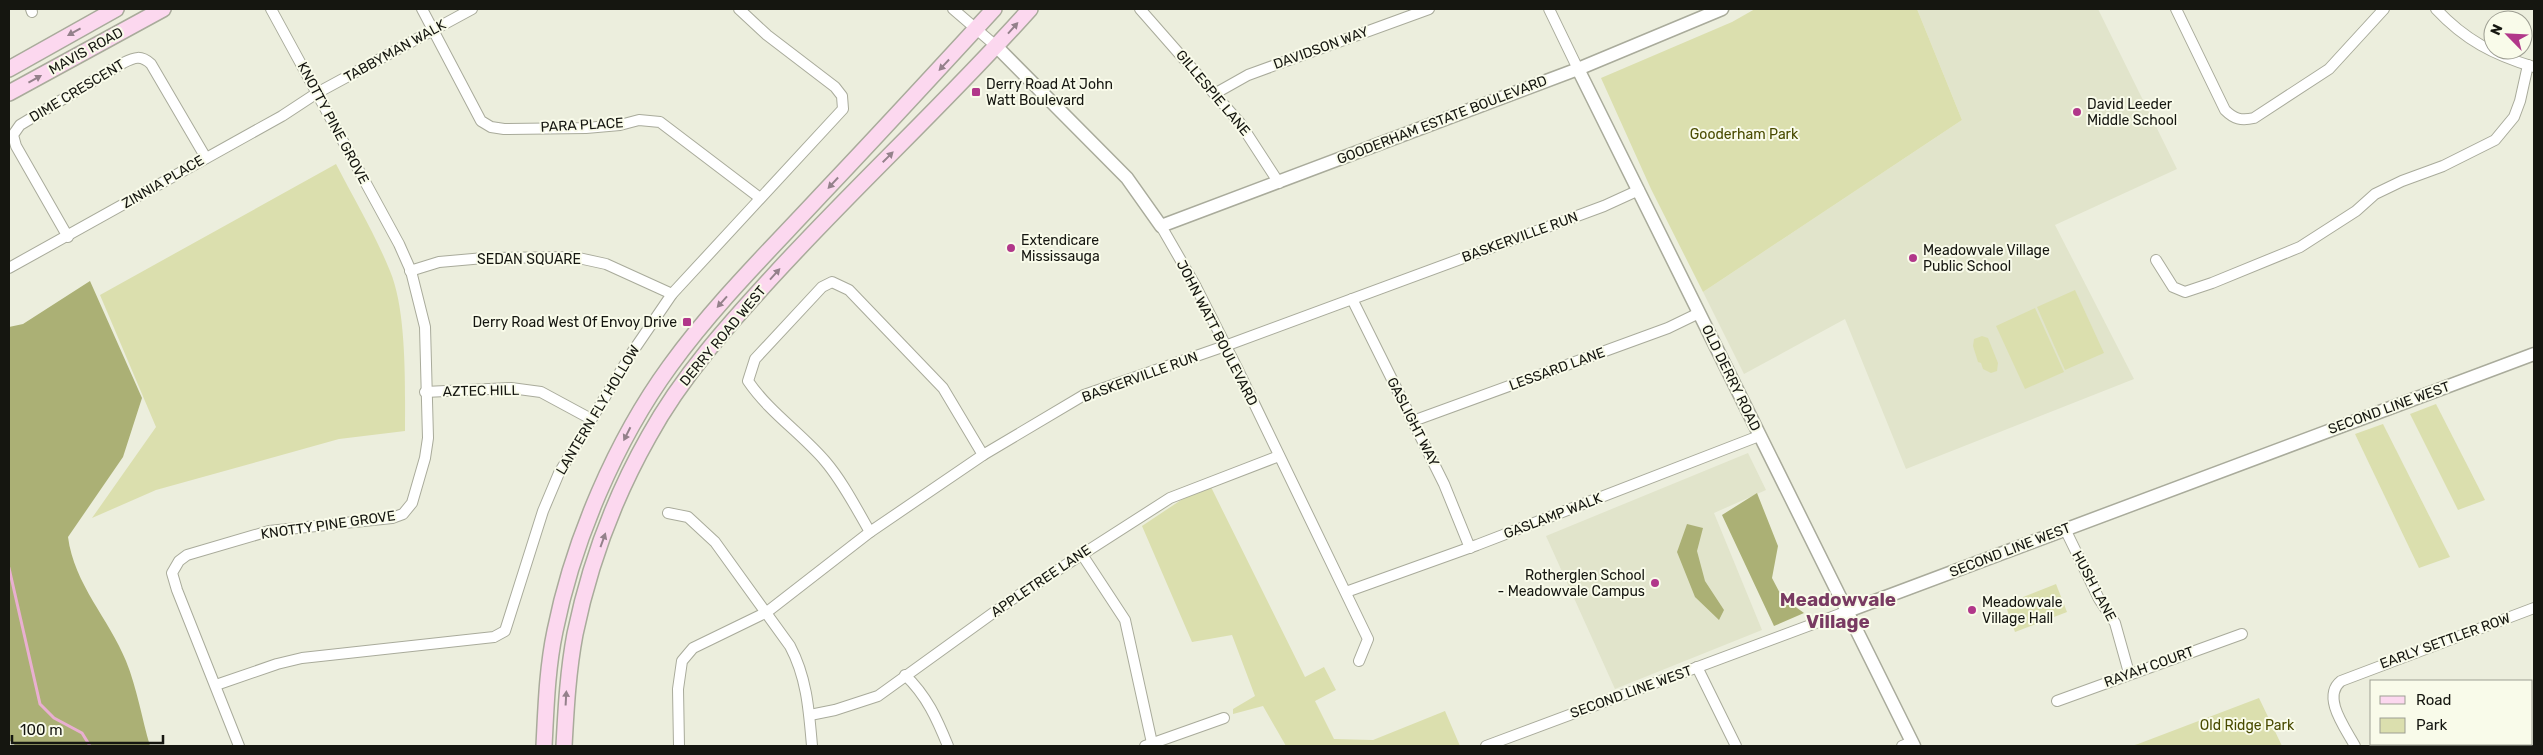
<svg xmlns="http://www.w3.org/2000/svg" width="2543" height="755" font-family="Rubik,sans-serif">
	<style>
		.built { fill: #e1e4cb }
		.green { fill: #dbdfae }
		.forest { fill: #abb075 }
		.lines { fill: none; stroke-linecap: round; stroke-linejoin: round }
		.stream { stroke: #e9afd1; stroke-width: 3 }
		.minor-casing { stroke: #a9ab9b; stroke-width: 12 }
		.tertiary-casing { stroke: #a9ab9b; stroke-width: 15 }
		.secondary-casing { stroke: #a9ab9b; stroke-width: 18 }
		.minor { stroke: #fff; stroke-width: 10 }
		.tertiary { stroke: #fff; stroke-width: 12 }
		.secondary { stroke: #fcd8ef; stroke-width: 15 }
		.oneway { fill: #94818b }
		.poi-dot { fill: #b1378a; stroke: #f9fbea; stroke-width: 2 }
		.labels { text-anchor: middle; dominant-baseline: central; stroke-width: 4; stroke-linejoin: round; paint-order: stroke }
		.street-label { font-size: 14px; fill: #151610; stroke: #f9fbea }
		.poi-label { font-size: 14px; fill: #151610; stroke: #f9fbea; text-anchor: start }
		.park-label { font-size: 14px; fill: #494b01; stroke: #f9fbea }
		.district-label { font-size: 19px; font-weight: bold; fill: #793b62; stroke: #f9fbea }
	</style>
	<rect width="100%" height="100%" fill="#eceedd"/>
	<g class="built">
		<polygon points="1917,9 2098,9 2177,169 2055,225 2134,379 1906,469 1845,319 1744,374 1703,292 1962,120"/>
		<polygon points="1748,453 1766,490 1714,513 1762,630 1615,689 1546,536"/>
	</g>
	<g class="green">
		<polygon points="1755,9 1917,9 1962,120 1703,292 1651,189 1601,78 1732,22"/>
		<path d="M336 164C354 199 375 234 390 271 407 311 405 386 405 431L339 439 156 490 92 518 156 427 100 295Z"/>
		<polygon points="2075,290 2104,353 2065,370 2037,307"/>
		<polygon points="2035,308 2064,372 2025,389 1996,326"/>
		<polygon points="1982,336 1988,338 1998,363 1997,371 1991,373 1983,369 1981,363 1978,362 1973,346 1974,339"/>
		<polygon points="2436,404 2485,500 2458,510 2410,414"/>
		<polygon points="2383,424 2450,557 2419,568 2355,434"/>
		<polygon points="1210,485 1305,677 1324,667 1336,690 1315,701 1334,739 1373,740 1445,711 1460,746 1286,746 1263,706 1233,714 1233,709 1255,696 1232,635 1192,642 1142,526 1181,500"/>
		<polygon points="2056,584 2067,612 2015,632 2005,604"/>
		<polygon points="2259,698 2282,746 2131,746 2138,744"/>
	</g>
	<g class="forest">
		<path d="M90 281 142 398 123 457 68 537C74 584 109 619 126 661 137 688 142 719 150 746H16L9 740V327L23 324Z"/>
		<polygon points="1757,493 1778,546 1772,578 1782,597 1804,613 1774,626 1722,515"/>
		<polygon points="1687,524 1703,528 1697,551 1705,581 1724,610 1719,620 1695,597 1677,552"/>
	</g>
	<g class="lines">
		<polyline class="stream" points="9,568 40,704 54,718 82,733 90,746"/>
		<g class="minor-casing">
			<g id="minor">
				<polyline points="31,9 32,12"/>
				<polyline points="422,9 481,121 491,127 504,129 586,128 620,125 639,120 660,122 760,198"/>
				<polyline points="953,9 996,46"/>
				<polyline points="1140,9 1240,123 1279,183"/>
				<polyline points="1549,9 1578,69"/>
				<path d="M2176 9 2225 110C2234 119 2241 121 2254 118L2329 69 2384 9"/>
				<path d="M2436 9C2465 40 2494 55 2534 67"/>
				<polyline points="1216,93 1248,75 1429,9"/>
				<polyline points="1161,226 1195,285 1237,368 1368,639 1359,661"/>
				<path d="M68 237 16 146 13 135 20 125 123 63C135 57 141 55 151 64L206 158"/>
				<polyline points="2156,260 2173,287 2185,292 2212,283 2300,247 2356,211 2375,194 2402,181 2443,166 2495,140 2514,117 2520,101 2528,65"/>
				<polyline points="9,268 282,116 317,93 472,9"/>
				<polyline points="410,271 439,262 484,258 574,257 606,264 672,294"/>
				<polyline points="1352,299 1444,484 1470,548"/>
				<polyline points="425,392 511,388 541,392 591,419"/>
				<polyline points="1413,421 1668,328 1699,313"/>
				<path d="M668 513 688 517 715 542 790 646C807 678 809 711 812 746"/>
				<polyline points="2065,529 2099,599 2115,623 2129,673"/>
				<path d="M870 532C856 508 843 482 825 461 801 433 769 412 748 381L755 359 822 287 832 282 849 290 943 388 983 455"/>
				<polyline points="1081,553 1125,620 1152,743"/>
				<polyline points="1346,592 1477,545 1759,436"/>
				<polyline points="1697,667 1736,746"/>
				<path d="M905 675C927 696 937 719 948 746"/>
				<polyline points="216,685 277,664 302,658 494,637 505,631 543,511 559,473 631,354 672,294 843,109 842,96 835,87 767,35 739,9"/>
				<polyline points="2057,701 2242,634"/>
				<polyline points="810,715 835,710 878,696 1011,600 1170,498 1279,456"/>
				<polyline points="239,746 177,590 172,573 179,561 187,555 269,531 392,518 403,514 412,503 425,458 428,438 425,327 411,271 399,244 271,9"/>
				<polyline points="679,746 678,689 682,661 693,648 767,612 870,532 983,455 1084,395 1225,346 1604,206 1639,190"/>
				<polyline points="1145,746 1224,718"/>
				<polyline points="1486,746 1848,611"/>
				<polyline points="1902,746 1912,742"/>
				<path d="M2355 746C2346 729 2321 697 2341 681L2534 608"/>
			</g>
		</g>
		<g class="tertiary-casing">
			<g id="tertiary">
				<polyline points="996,46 1127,178 1161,226 1578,69 1722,9"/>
				<polyline points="1578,69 1914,746"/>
				<polyline points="1848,611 2534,354"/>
			</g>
		</g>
		<g class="secondary-casing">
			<g id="secondary">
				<polyline points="9,69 116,9"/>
				<polyline points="9,93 163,9"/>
				<path d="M544 746C546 708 547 669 555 631 573 541 616 440 670 366 715 304 769 251 821 195 879 134 937 71 994 9"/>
				<path d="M564 746C566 709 568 671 575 634 589 566 615 496 649 436 682 376 728 325 773 276 857 184 948 101 1030 9"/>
			</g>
		</g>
		<use href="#minor" class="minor"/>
		<use href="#tertiary" class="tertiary"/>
		<use href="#secondary" class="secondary"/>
	</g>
	<defs><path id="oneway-solid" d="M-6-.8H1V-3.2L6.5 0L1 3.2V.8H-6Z" transform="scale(1.25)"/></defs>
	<g class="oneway">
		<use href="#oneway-solid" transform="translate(1013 28) rotate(-48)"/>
		<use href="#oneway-solid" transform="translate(74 32) rotate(151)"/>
		<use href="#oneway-solid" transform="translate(944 65) rotate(133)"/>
		<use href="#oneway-solid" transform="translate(35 79) rotate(-29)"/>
		<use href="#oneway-solid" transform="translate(888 157) rotate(-45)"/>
		<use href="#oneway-solid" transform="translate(833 183) rotate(133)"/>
		<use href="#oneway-solid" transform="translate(775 274) rotate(-48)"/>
		<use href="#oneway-solid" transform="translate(722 302) rotate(132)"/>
		<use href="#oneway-solid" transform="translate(627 434) rotate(117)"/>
		<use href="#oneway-solid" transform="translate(603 540) rotate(-70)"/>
		<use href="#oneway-solid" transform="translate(566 698) rotate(-87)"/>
	</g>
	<g class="poi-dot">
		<rect x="971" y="87" width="10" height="10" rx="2.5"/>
		<circle cx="2077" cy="112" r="5"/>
		<circle cx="1011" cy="248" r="5"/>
		<circle cx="1913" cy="258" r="5"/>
		<rect x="682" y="317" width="10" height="10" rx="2.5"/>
		<circle cx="1655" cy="583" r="5"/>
		<circle cx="1972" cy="610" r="5"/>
	</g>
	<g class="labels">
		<g class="street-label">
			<text transform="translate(1321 48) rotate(-20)">DAVIDSON WAY</text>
			<text transform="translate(86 51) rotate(-29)">MAVIS ROAD</text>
			<text transform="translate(395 51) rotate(-29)">TABBYMAN WALK</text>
			<text transform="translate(77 91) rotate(-31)">DIME CRESCENT</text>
			<text transform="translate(1213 93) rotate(50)">GILLESPIE LANE</text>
			<text transform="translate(1442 120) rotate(-21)">GOODERHAM ESTATE BOULEVARD</text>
			<text transform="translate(333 123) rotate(62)">KNOTTY PINE GROVE</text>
			<text transform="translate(582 125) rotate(-3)">PARA PLACE</text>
			<text transform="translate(163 182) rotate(-30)">ZINNIA PLACE</text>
			<text transform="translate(1520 237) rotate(-20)">BASKERVILLE RUN</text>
			<text x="529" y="259">SEDAN SQUARE</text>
			<text transform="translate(1217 333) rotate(63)">JOHN WATT BOULEVARD</text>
			<text transform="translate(723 336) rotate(-50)">DERRY ROAD WEST</text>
			<text transform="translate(1557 369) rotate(-20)">LESSARD LANE</text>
			<text transform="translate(1140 377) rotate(-20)">BASKERVILLE RUN</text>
			<text transform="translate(1731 378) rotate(64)">OLD DERRY ROAD</text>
			<text transform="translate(481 391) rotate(-1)">AZTEC HILL</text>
			<text transform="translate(2389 408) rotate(-20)">SECOND LINE WEST</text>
			<text transform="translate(598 410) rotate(-59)">LANTERN FLY HOLLOW</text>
			<text transform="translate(1413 422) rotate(63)">GASLIGHT WAY</text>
			<text transform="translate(1553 516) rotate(-21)">GASLAMP WALK</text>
			<text transform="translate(328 525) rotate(-8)">KNOTTY PINE GROVE</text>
			<text transform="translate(2010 550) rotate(-21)">SECOND LINE WEST</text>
			<text transform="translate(1041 581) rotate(-34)">APPLETREE LANE</text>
			<text transform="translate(2094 586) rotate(62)">HUSH LANE</text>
			<text transform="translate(2445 641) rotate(-20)">EARLY SETTLER ROW</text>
			<text transform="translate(2149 667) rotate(-20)">RAYAH COURT</text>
			<text transform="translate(1631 692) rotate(-20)">SECOND LINE WEST</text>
		</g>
		<g class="poi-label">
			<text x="986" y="84">Derry Road At John<tspan x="986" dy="16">Watt Boulevard</tspan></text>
			<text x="2087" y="104">David Leeder<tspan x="2087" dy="16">Middle School</tspan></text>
			<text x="1021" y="240">Extendicare<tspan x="1021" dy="16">Mississauga</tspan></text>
			<text x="1923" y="250">Meadowvale Village<tspan x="1923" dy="16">Public School</tspan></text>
			<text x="677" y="322" text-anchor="end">Derry Road West Of Envoy Drive</text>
			<text x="1645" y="575" text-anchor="end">Rotherglen School<tspan x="1645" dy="16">- Meadowvale Campus</tspan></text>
			<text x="1982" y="602">Meadowvale<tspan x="1982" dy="16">Village Hall</tspan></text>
		</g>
		<g class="park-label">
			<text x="1744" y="134">Gooderham Park</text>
			<text x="2247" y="725">Old Ridge Park</text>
		</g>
		<g class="district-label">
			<text x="1838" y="599">Meadowvale<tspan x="1838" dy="22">Village</tspan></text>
		</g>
	</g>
	<rect width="2543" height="755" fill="none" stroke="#151610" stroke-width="20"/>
	<rect x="2370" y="680" width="162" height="65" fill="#f9fbea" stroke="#9e9f93"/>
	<rect x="2380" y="696" width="25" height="8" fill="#fcd8ef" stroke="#9e9f93"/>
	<text x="2416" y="705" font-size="15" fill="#151610">Road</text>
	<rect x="2380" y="718" width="25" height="15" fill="#dbdfae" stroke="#9e9f93"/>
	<text x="2416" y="730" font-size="15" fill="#151610">Park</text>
	<g transform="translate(2508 35) rotate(294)"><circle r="24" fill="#f9fbea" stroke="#9e9f93"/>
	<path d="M0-4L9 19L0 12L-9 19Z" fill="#b1378a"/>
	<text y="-8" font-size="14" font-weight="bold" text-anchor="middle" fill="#151610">N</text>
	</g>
	<path d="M12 735v8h151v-8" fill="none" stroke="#151610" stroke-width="2.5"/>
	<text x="20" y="735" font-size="15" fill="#151610" stroke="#f9fbea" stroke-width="4" paint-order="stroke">100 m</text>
</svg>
